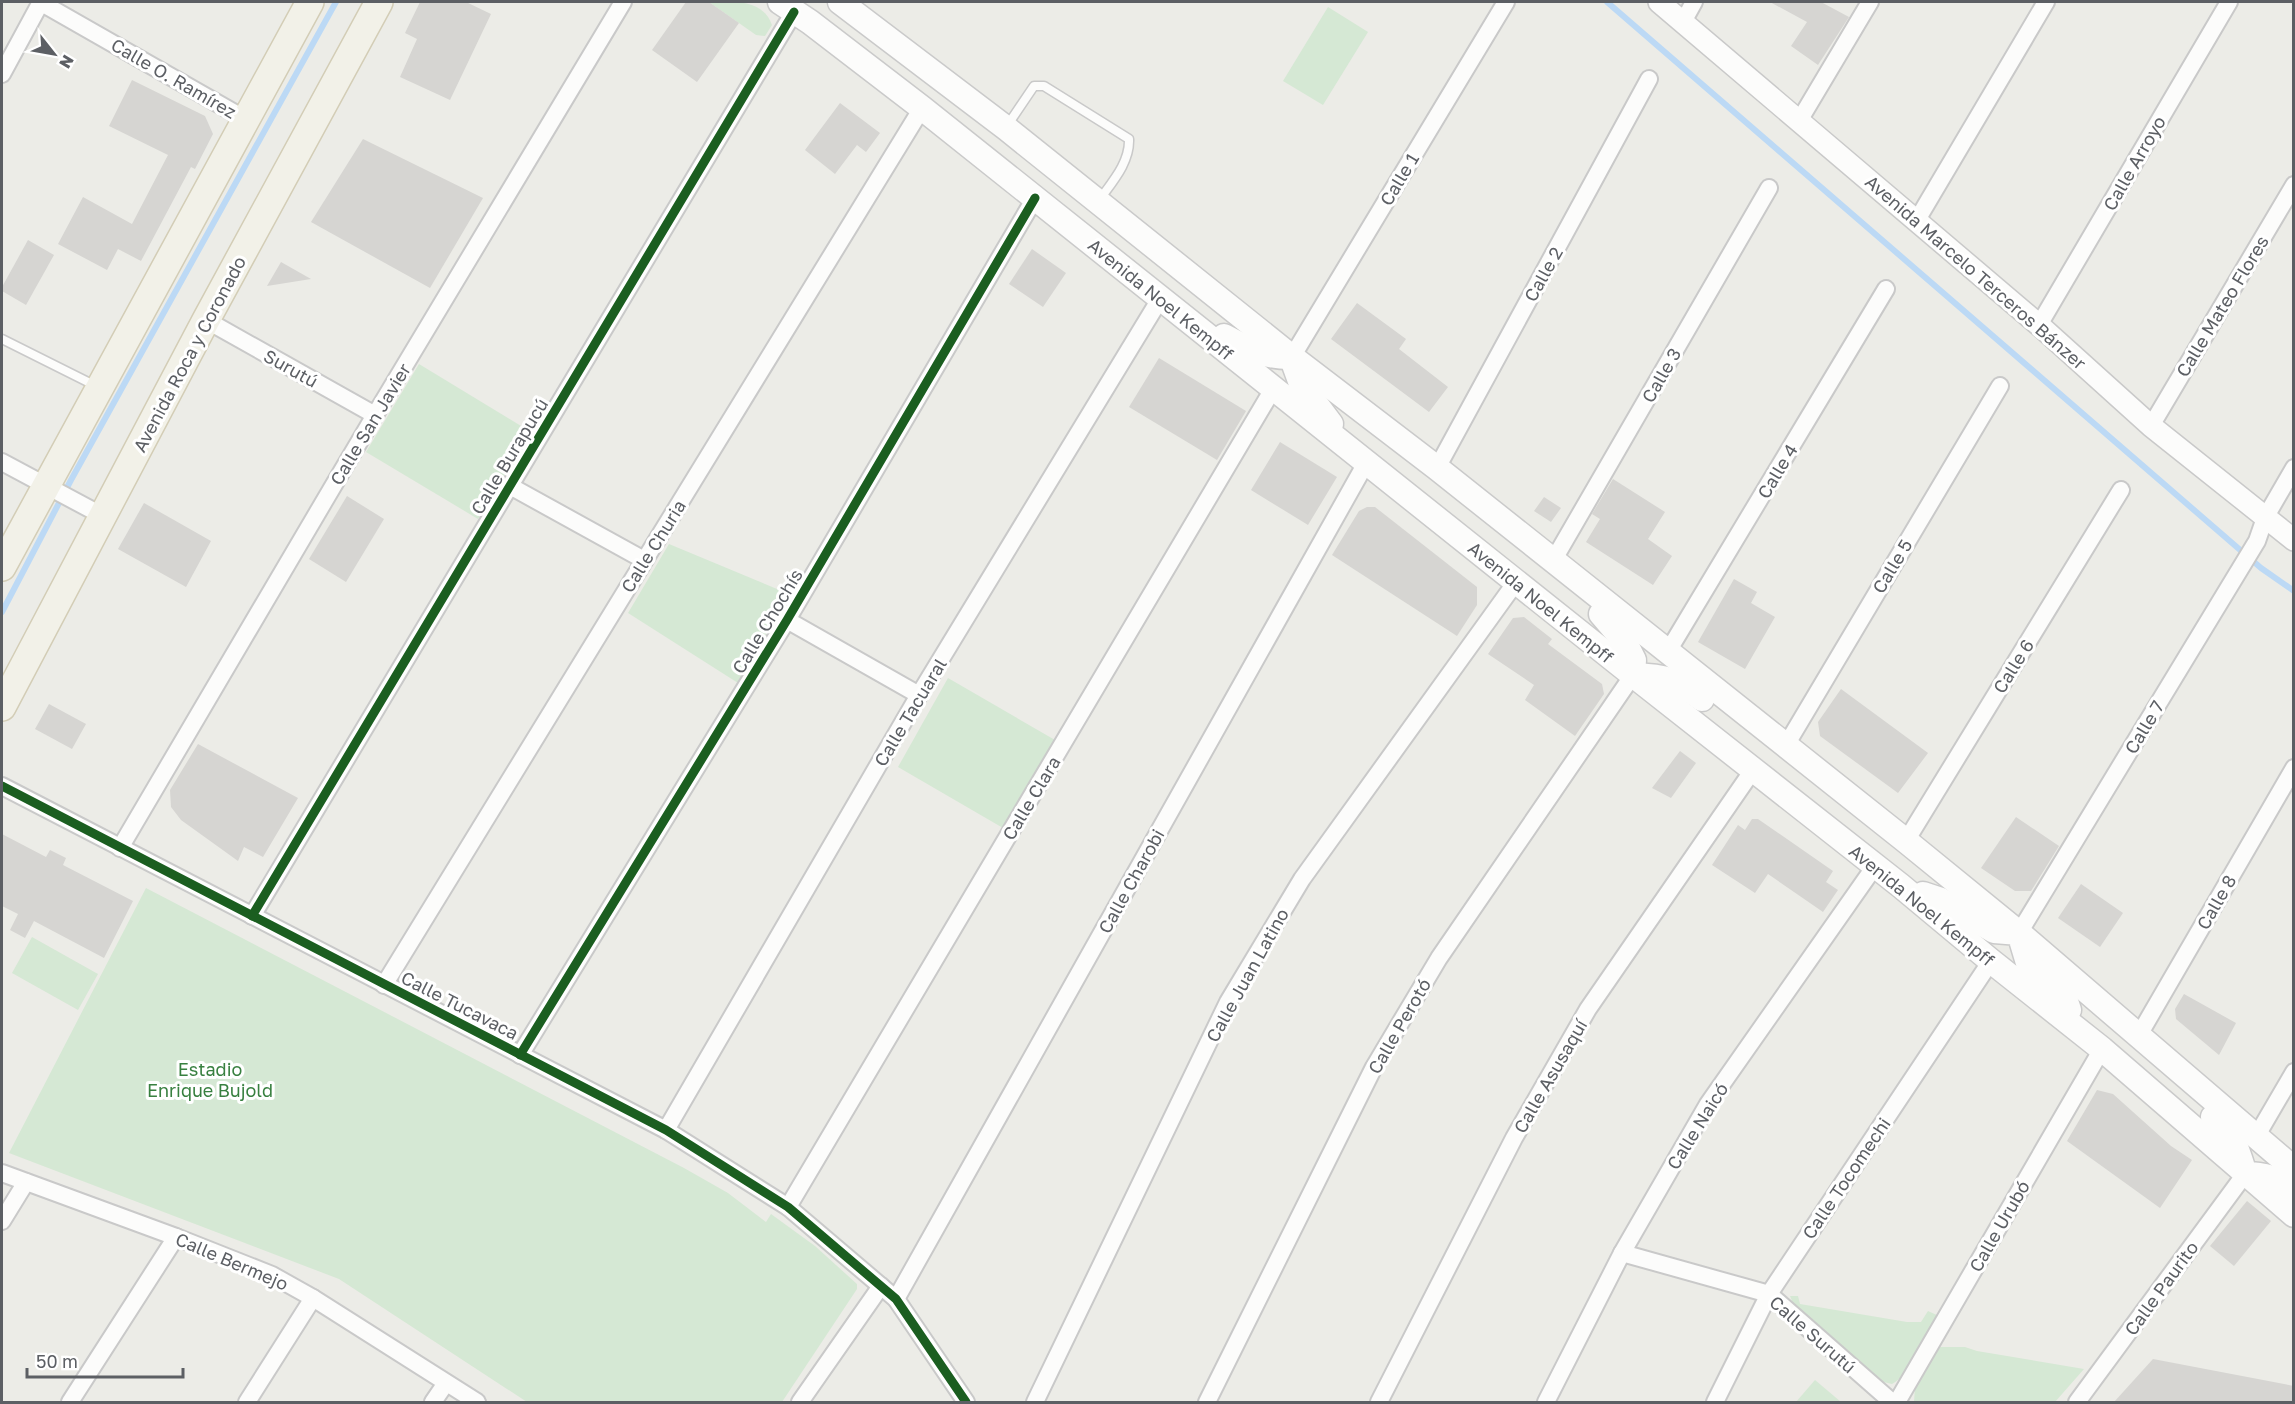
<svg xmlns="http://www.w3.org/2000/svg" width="2295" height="1404" font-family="'Golos Text',sans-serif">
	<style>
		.green { fill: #d5e8d4 }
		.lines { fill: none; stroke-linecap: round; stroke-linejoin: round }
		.stream { stroke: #bcd9f5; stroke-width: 6 }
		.building { fill: #d6d5d2 }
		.service-casing { stroke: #c9c9c9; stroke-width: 11 }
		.minor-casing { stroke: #c9c9c9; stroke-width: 20 }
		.tertiary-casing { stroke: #c9c9c9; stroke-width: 24 }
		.secondary-casing { stroke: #cacaca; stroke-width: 27 }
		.primary-casing { stroke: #d3cdb6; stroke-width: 30 }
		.service { stroke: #fcfcfb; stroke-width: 8 }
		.minor { stroke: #fcfcfb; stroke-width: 16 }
		.tertiary { stroke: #fcfcfb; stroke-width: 21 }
		.secondary { stroke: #fcfcfb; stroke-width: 24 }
		.primary { stroke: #f2f1e8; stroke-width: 27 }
		.cycleway-casing { stroke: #fff; stroke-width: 13 }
		.cycleway { stroke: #1b5e20; stroke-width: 9 }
		.labels { text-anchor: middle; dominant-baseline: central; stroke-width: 6; stroke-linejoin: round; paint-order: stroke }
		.street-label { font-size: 18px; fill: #5c5f64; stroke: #fff }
		.park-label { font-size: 18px; fill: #388040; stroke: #fff }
	</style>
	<rect width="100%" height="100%" fill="#ecece7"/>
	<g class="green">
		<path d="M709 2C736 1 763 0 772 25L765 36 756 35Z"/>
		<polygon points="1328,7 1368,32 1323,105 1283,81"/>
		<polygon points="419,364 531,432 478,519 366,452"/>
		<polygon points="669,544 789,594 738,683 628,613"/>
		<polygon points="948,678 1055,740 1003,828 898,767"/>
		<polygon points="146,888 684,1168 728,1193 766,1222 771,1214 815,1246 857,1284 857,1289 782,1402 527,1402 339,1279 9,1153"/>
		<polygon points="32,937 98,974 78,1010 12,973"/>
		<path d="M1790 1296H1798L1800 1304 1907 1322H1921L1928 1311 1939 1316C1927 1336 1912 1373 1892 1384L1875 1380 1799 1317Z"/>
		<polygon points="1940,1347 1965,1347 1977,1351 2084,1369 2055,1402 1914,1402 1915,1387"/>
		<polygon points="1815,1380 1841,1402 1796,1402"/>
	</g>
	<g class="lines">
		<g class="stream">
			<polyline points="1607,2 2261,568 2294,591"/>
			<polyline points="2,612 71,480 336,2"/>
		</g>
	</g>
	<g class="building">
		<polygon points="420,2 466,2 491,14 450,100 400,77 417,39 405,33"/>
		<polygon points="686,2 709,2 739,23 697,82 652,50"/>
		<polygon points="1770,2 1821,2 1849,17 1818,65 1791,46 1807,22"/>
		<polygon points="132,80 205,116 213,134 195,169 191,167 141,261 118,249 107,270 58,244 83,197 132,224 168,155 109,126"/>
		<polygon points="840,103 880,133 866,152 857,145 835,174 805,150"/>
		<polygon points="363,139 483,198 430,288 311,222"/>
		<polygon points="28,240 54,255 26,305 2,291 2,287"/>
		<polygon points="1032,249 1066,273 1043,307 1009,284"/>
		<polygon points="281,262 311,279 267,286"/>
		<polygon points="1357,303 1406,339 1399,349 1448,387 1429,412 1331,339"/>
		<polygon points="1159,358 1246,411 1217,460 1129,407"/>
		<polygon points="1280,442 1337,477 1308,525 1251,490"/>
		<polygon points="1613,479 1665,512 1648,539 1672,556 1653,585 1586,542 1600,519 1592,514"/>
		<polygon points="347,496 384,519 346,582 309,559"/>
		<polygon points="1544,497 1561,508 1551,522 1534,511"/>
		<polygon points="144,503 211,541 186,587 118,549"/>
		<polygon points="1367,507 1375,507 1477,587 1477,605 1457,636 1332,555 1359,511"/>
		<polygon points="1734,579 1757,592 1751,603 1775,617 1745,669 1698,642"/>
		<polygon points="1524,617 1552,639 1548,644 1602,684 1604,694 1575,736 1525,700 1534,685 1488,654 1513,618"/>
		<polygon points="1841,689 1928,753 1898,793 1820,736 1818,722"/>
		<polygon points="49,704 86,724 72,749 35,729"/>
		<polygon points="198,744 298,798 263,857 244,847 238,861 181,820 171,807 170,790"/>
		<polygon points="1680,751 1696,763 1671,798 1652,788"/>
		<polygon points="2016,817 2059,846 2031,891 2015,891 1981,868"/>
		<polygon points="1752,819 1758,819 1833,871 1826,882 1838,890 1823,912 1768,874 1755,893 1712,865 1738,825 1745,830"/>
		<polygon points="2,834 46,857 50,850 66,858 63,865 133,901 104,958 34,921 25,938 10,930 18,914 2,906"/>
		<polygon points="2081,884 2123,913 2100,947 2058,918"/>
		<polygon points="2184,994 2236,1023 2219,1055 2176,1019 2175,1009"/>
		<polygon points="2097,1090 2113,1094 2171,1146 2192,1160 2160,1208 2067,1141"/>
		<polygon points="2247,1201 2271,1221 2234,1266 2210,1246"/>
		<polygon points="2153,1359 2294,1386 2294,1402 2114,1402"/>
	</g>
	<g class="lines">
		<g class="service-casing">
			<g id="service">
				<path d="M1007 126 1034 86H1044L1129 139C1130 162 1113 181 1100 199"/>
				<polyline points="2,339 96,386"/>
			</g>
		</g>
		<g class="minor-casing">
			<g id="minor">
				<polyline points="40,2 245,119"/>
				<polyline points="1683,22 1694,2"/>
				<polyline points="2,74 41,2"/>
				<polyline points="1799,121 1870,2"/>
				<polyline points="1917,220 2046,2"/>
				<polyline points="206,320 375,415"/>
				<polyline points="2039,325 2229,2"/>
				<polyline points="1292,357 1506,2"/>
				<polyline points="2151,426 2294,185"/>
				<polyline points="2,462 103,516"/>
				<polyline points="1437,468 1649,79"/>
				<polyline points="510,486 644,560"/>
				<polyline points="1553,561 1769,188"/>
				<polyline points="787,620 919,695"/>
				<polyline points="1667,653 1886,289"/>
				<polyline points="1785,747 2000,386"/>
				<polyline points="2,786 666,1130 788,1207 896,1299 966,1402"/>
				<polyline points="1906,841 2121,490"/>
				<polyline points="120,848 375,415 623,2"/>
				<polyline points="252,916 794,12"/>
				<polyline points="2019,933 2257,541 2265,518 2294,468"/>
				<polyline points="384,985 922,108"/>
				<polyline points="2139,1035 2294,768"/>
				<polyline points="520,1055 787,620 1035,198"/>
				<polyline points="666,1130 919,695 1160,299"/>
				<polyline points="2256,1137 2294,1072"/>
				<polyline points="2,1173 176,1237 272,1275 313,1298 477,1402"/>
				<polyline points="788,1207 1273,389"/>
				<polyline points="2,1221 26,1182"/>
				<polyline points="1622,1253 1769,1294 1892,1402"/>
				<polyline points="896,1299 1366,463"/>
				<polyline points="70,1402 176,1237"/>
				<polyline points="247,1402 313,1298"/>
				<polyline points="433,1402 446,1383"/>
				<polyline points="800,1402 881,1286"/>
				<polyline points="1035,1402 1228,1002 1302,879 1516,582"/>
				<polyline points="1207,1402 1374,1067 1439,958 1633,675"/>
				<polyline points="1379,1402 1514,1138 1588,1009 1753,770"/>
				<polyline points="1546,1402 1622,1253 1708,1104 1875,866"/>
				<polyline points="1715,1402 1769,1294 1991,961"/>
				<polyline points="1897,1402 2102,1049"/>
				<polyline points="2077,1402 2245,1174"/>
			</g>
		</g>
		<g class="tertiary-casing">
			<polyline id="tertiary" points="1659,2 2039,325 2151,426 2294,540"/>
		</g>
		<g class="secondary-casing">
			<g id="secondary">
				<polyline points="780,2 810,22 922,108 1633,675 1901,886 1991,961 2102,1049 2294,1215"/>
				<polyline points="840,2 1006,128 1292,357 1437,468 1906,841 2019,933 2294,1169"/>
				<path d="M1224 336C1246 348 1266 358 1292 357"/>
				<polyline points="1292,359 1301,384 1331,424"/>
				<path d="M1601 614 1625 642 1634 660 1633 675C1666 676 1675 679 1702 699"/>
				<polyline points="1923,894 1941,900 1994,931 2019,933 2028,963 2067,1004 2069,1010"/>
				<path d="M2213 1117C2235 1138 2236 1145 2245 1174 2264 1174 2278 1178 2294 1189"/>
			</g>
		</g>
		<g class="primary-casing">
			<g id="primary">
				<polyline points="2,567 310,2"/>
				<polyline points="2,707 206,320 379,2"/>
			</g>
		</g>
		<use href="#service" class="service"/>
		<use href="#minor" class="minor"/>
		<use href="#tertiary" class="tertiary"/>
		<use href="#secondary" class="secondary"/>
		<use href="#primary" class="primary"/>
		<g class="cycleway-casing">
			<g id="cycleway">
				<polyline points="2,786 666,1130 788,1207 896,1299 966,1402"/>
				<polyline points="252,916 794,12"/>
				<polyline points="520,1055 787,620 1035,198"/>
			</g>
		</g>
		<use href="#cycleway" class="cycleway"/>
	</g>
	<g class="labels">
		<g class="street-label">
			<text transform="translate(174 78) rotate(30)">Calle O. Ramírez</text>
			<text transform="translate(2134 163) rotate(-60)">Calle Arroyo</text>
			<text transform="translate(1399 179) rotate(-59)">Calle 1</text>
			<text transform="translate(1976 272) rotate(41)">Avenida Marcelo Terceros Bánzer</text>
			<text transform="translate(1543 274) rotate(-61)">Calle 2</text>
			<text transform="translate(1161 299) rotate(39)">Avenida Noel Kempff</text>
			<text transform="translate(2222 306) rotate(-59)">Calle Mateo Flores</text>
			<text transform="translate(189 354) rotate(-62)">Avenida Roca y Coronado</text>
			<text transform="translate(291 368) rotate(29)">Surutú</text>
			<text transform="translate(1661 375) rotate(-60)">Calle 3</text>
			<text transform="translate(370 424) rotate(-59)">Calle San Javier</text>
			<text transform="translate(509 456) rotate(-59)">Calle Burapucú</text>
			<text transform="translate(1777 471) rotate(-59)">Calle 4</text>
			<text transform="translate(653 546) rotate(-58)">Calle Churia</text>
			<text transform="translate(1892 566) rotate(-59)">Calle 5</text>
			<text transform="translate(1541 602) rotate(39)">Avenida Noel Kempff</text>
			<text transform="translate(767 621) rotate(-59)">Calle Chochís</text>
			<text transform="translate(2013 666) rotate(-58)">Calle 6</text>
			<text transform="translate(910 712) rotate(-59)">Calle Tacuaral</text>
			<text transform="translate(2144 727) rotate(-59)">Calle 7</text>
			<text transform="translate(1031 798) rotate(-59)">Calle Clara</text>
			<text transform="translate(1131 881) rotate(-61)">Calle Charobi</text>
			<text transform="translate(2216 902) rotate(-60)">Calle 8</text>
			<text transform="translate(1922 905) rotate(39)">Avenida Noel Kempff</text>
			<text transform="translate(1247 975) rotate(-61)">Calle Juan Latino</text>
			<text transform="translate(460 1005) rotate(27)">Calle Tucavaca</text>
			<text transform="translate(1399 1026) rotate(-60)">Calle Perotó</text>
			<text transform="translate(1550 1076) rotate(-60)">Calle Asusaquí</text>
			<text transform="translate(1697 1126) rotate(-58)">Calle Naicó</text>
			<text transform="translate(1846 1178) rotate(-56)">Calle Tocomechi</text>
			<text transform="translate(1999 1226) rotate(-60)">Calle Urubó</text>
			<text transform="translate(232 1261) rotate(23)">Calle Bermejo</text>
			<text transform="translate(2161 1288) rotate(-54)">Calle Paurito</text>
			<text transform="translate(1813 1334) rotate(41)">Calle Surutú</text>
		</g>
		<g class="park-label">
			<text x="210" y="1069">Estadio<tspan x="210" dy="21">Enrique Bujold</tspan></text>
		</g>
	</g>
	<rect width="2295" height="1404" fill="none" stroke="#5c5f64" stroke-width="6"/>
	<g transform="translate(54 54) rotate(121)" stroke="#ffffff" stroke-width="4.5" paint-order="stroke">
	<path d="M0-4.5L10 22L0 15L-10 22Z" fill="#5c5f64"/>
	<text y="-9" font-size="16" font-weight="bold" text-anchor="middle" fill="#5c5f64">N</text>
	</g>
	<path d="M27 1368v9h156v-9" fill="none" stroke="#5c5f64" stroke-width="3"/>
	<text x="36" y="1368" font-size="18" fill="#5c5f64" stroke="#ffffff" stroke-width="4.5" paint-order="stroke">50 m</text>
</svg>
